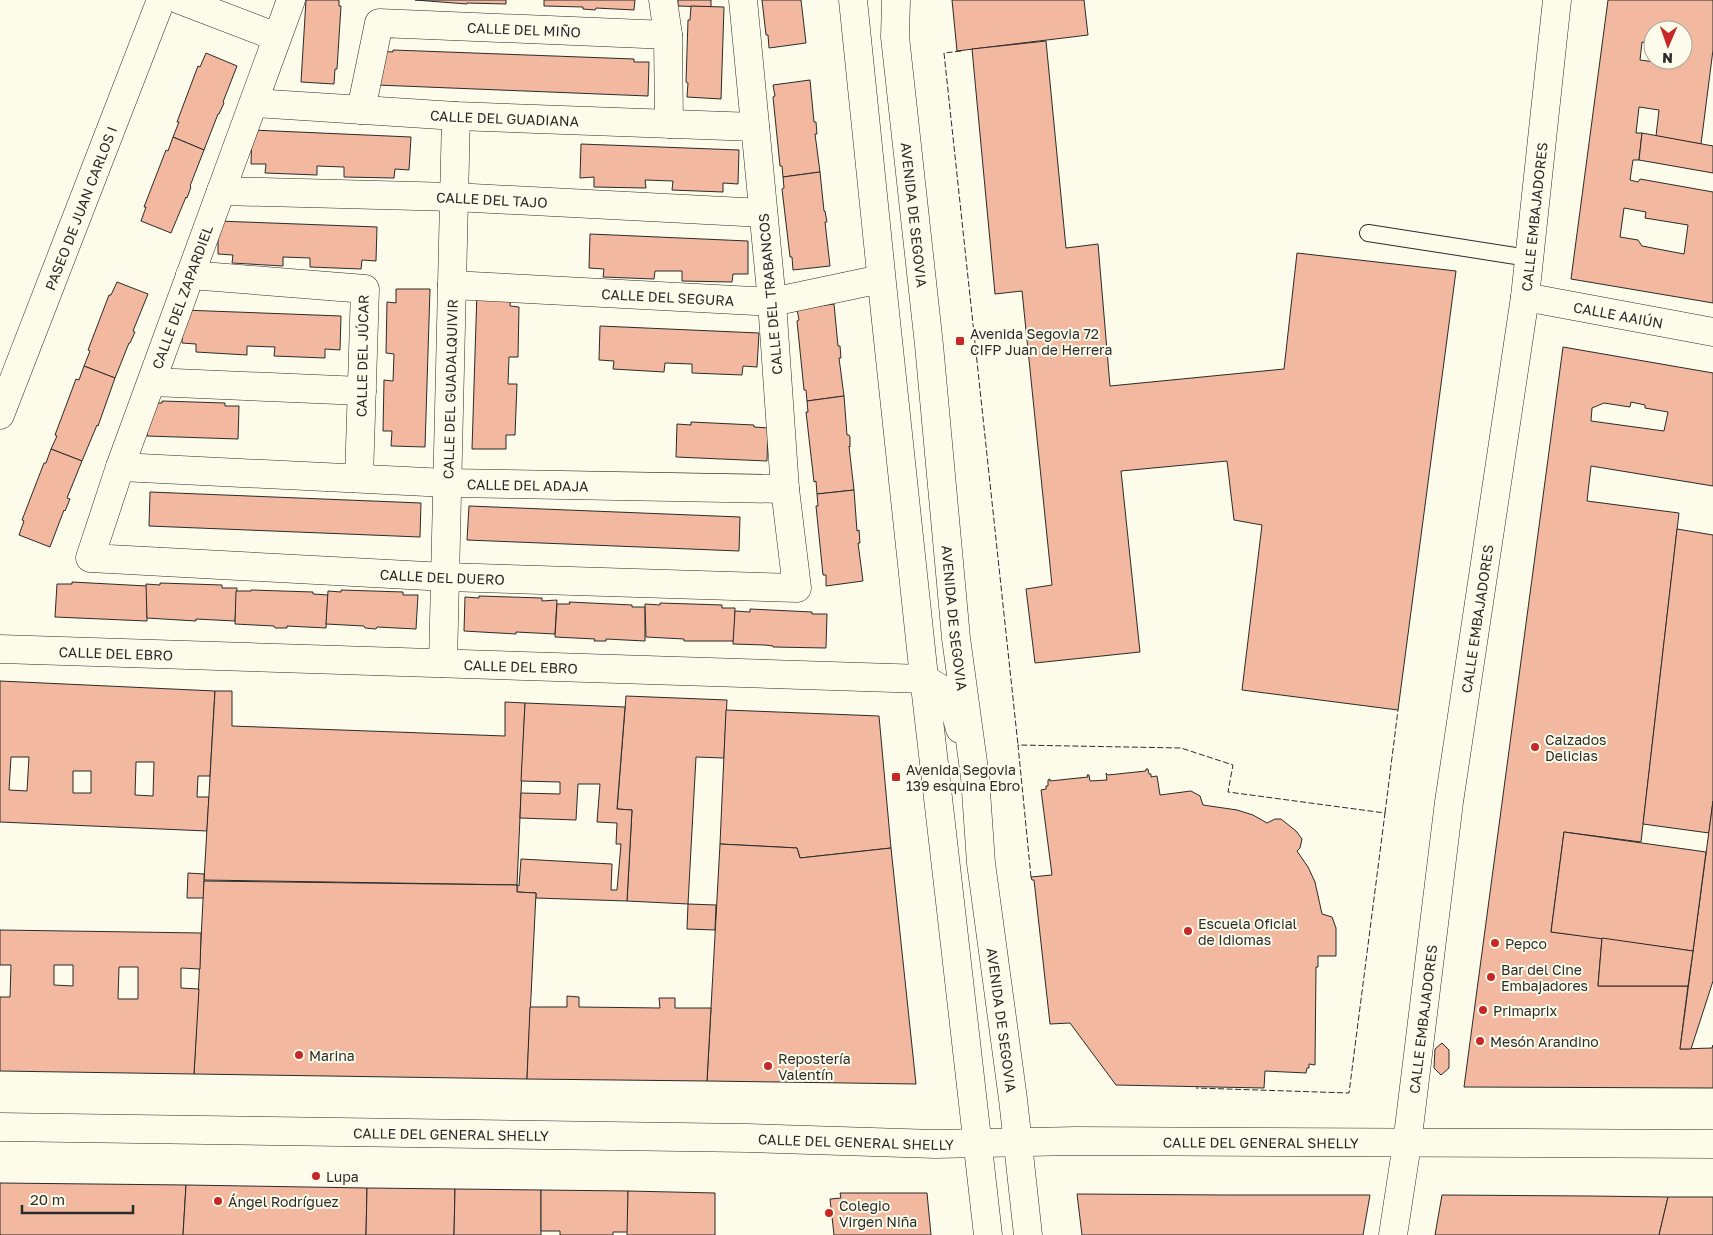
<svg xmlns="http://www.w3.org/2000/svg" width="1713" height="1235" font-family="'Golos Text',sans-serif">
	<style>
		.building { fill: #f2b8a0; stroke: #2b2b2b; fill-rule: evenodd }
		.lines { fill: none; stroke-linecap: round; stroke-linejoin: round }
		.lane-casing { stroke: #2b2b2b; stroke-width: 18 }
		.street-casing { stroke: #2b2b2b; stroke-width: 29 }
		.secondary-casing { stroke: #2b2b2b; stroke-width: 29 }
		.primary-casing { stroke: #2b2b2b; stroke-width: 29 }
		.lane { stroke: #fdfbea; stroke-width: 16 }
		.street { stroke: #fdfbea; stroke-width: 28 }
		.secondary { stroke: #fdfbea; stroke-width: 28 }
		.primary { stroke: #fdfbea; stroke-width: 28 }
		.fence { stroke: #2b2b2b; stroke-width: 1; stroke-dasharray: 6 2.5; stroke-linecap: butt }
		.poi-dot { fill: #c62828; stroke: #fdfbea; stroke-width: 2 }
		.labels { text-anchor: middle; dominant-baseline: central; stroke-width: 4; stroke-linejoin: round; paint-order: stroke }
		.street-label { font-size: 14px; fill: #2b2b2b; stroke: #fdfbea }
		.poi-label { font-size: 14px; fill: #2b2b2b; stroke: #fdfbea; text-anchor: start }
	</style>
	<rect width="100%" height="100%" fill="#fdfbea"/>
	<g class="building">
		<polygon points="306,0 339,0 339,6 341,6 337,69 335,69 334,84 301,82"/>
		<polygon points="415,0 506,0 506,4 467,3 467,4"/>
		<polygon points="544,0 635,0 634,10 596,8 595,10 583,9 583,7 544,6"/>
		<polygon points="678,0 711,0 711,7 678,6"/>
		<polygon points="762,0 801,0 806,43 769,48 768,35 766,35"/>
		<polygon points="952,0 1084,0 1088,35 957,51"/>
		<path d="M1608 0H1713V50L1701 144 1656 136 1659 110 1639 107 1636 133H1642L1639 160H1633L1630 180 1638 182 1640 179 1713 192V303L1571 279ZM1653 30H1683V60H1672L1671 64 1640 60 1642 42 1653 44ZM1624 208 1646 212 1645 218 1688 225 1684 254 1642 246 1638 240 1620 237Z"/>
		<polygon points="691,6 724,7 721,99 687,97 688,83 686,82 688,20 690,20"/>
		<polygon points="1046,41 1066,248 1098,244 1110,386 1284,369 1297,253 1456,271 1398,710 1242,690 1262,525 1234,520 1227,461 1121,471 1140,652 1035,663 1026,589 1052,585 1022,291 995,294 972,49"/>
		<polygon points="393,50 634,59 634,62 649,62 648,96 377,85 378,51 393,52"/>
		<polygon points="206,53 237,66 223,102 224,103 219,114 218,114 204,150 173,137 179,122 177,122 198,66 200,67"/>
		<polygon points="810,80 814,122 816,122 817,134 815,134 820,172 783,177 782,166 780,166 773,97 775,96 773,85"/>
		<polygon points="252,130 411,137 409,170 395,169 394,178 344,177 344,167 317,166 317,175 265,173 266,164 251,164"/>
		<polygon points="1642,133 1713,146 1713,173 1639,160"/>
		<polygon points="173,137 204,150 190,186 191,187 187,198 186,197 171,233 141,221 146,207 144,207 166,150 168,151"/>
		<polygon points="581,144 739,150 738,184 723,183 723,192 672,190 673,181 645,180 646,188 594,187 594,177 580,178"/>
		<polygon points="820,172 824,211 825,211 827,222 825,222 830,266 793,270 792,257 790,257 782,189 784,188 783,177"/>
		<polygon points="218,221 377,227 376,261 362,260 361,269 310,267 310,258 283,257 283,266 232,263 233,255 218,254"/>
		<polygon points="590,234 748,241 748,274 733,274 732,282 682,281 682,271 655,271 654,279 603,277 604,269 589,268"/>
		<polygon points="117,282 148,294 133,331 135,332 130,343 129,343 115,378 84,366 90,351 88,350 109,295 111,295"/>
		<polygon points="396,289 430,289 425,447 391,446 392,431 383,431 384,380 393,381 394,354 386,353 387,302 396,303"/>
		<polygon points="477,291 511,292 510,306 519,307 518,357 509,357 508,384 517,384 515,435 506,435 506,449 472,449"/>
		<polygon points="834,304 838,346 840,346 841,358 839,358 844,396 807,401 806,390 804,390 797,321 799,320 797,309"/>
		<polygon points="183,310 341,316 340,350 325,349 325,358 274,356 275,347 247,346 247,355 196,352 196,344 182,343"/>
		<polygon points="600,326 759,333 757,367 743,366 742,375 692,373 692,364 665,363 664,372 613,369 614,361 599,360"/>
		<path d="M1563 347 1713 373V486L1591 466 1587 501 1679 513 1641 842 1564 832 1551 932 1602 938 1598 986H1688L1680 1049 1712 1048 1713 1045V1088L1464 1087ZM1631 402 1645 405V408L1668 412 1664 431 1591 421 1592 408 1604 403 1630 407Z"/>
		<polygon points="84,366 115,378 98,426 97,425 82,461 51,449 57,436 55,435 76,379 79,380"/>
		<polygon points="844,396 847,435 849,435 850,437 850,447 849,446 854,490 817,494 816,481 814,482 806,412 808,412 807,401"/>
		<polygon points="162,401 225,403 225,406 239,406 238,439 147,436 148,403 162,403"/>
		<polygon points="691,422 754,425 754,427 768,428 767,461 676,457 677,424 691,425"/>
		<polygon points="51,449 82,461 67,498 70,499 65,511 64,510 50,547 19,535 24,521 22,520 44,463 46,463"/>
		<polygon points="854,490 857,531 859,530 860,543 858,543 863,581 826,586 826,575 823,575 816,506 818,506 817,494"/>
		<polygon points="150,492 421,503 420,537 149,526"/>
		<polygon points="469,506 740,517 739,551 467,540"/>
		<polygon points="1677,529 1713,535 1713,801 1709,833 1643,824"/>
		<polygon points="72,582 147,586 147,621 55,617 57,584 72,584"/>
		<polygon points="160,583 222,585 222,588 237,588 235,621 196,619 196,621 147,618 146,584 160,585"/>
		<polygon points="251,590 313,592 313,594 328,595 326,628 287,626 287,628 275,628 274,626 235,624 236,591 251,591"/>
		<polygon points="341,590 403,592 403,595 418,595 416,629 377,627 376,629 365,628 364,626 326,624 328,591 341,592"/>
		<polygon points="479,596 542,598 542,601 557,600 555,634 516,632 516,634 464,631 465,597 479,598"/>
		<polygon points="569,602 632,605 632,607 645,607 645,641 606,639 606,641 594,641 595,639 555,637 557,604 570,604"/>
		<polygon points="660,603 722,605 722,608 735,608 734,641 684,641 684,639 646,637 645,604 660,605"/>
		<polygon points="750,609 812,612 812,614 827,614 826,648 773,647 773,646 765,645 733,644 735,611 750,612"/>
		<path d="M0 681 215 691 210 777V776H198L197 797H209L207 831 0 822ZM11 757H29L27 791 9 790ZM136 762H154L153 796 135 795ZM73 771H91V793H73Z"/>
		<polygon points="215,691 232,691 232,726 505,736 505,702 525,703 517,885 204,880"/>
		<polygon points="626,696 727,700 724,758 696,757 688,904 627,901 632,810 617,809"/>
		<polygon points="525,703 625,707 617,809 632,810 627,901 536,898 536,893 517,892 517,885 519,886 521,859 612,864 611,890 617,890 621,844 616,844 617,823 597,822 600,784 578,784 576,820 520,818 521,793 560,794 560,782 521,781"/>
		<polygon points="726,710 879,716 891,848 800,858 797,848 720,844"/>
		<polygon points="1146,769 1148,769 1149,774 1151,774 1151,777 1157,776 1160,795 1191,791 1200,796 1203,805 1237,810 1253,815 1267,823 1275,819 1281,819 1296,831 1302,839 1300,848 1297,851 1308,867 1315,882 1322,914 1332,917 1336,928 1336,956 1318,956 1318,967 1316,967 1315,1065 1309,1064 1309,1068 1307,1068 1306,1073 1265,1071 1264,1088 1116,1085 1070,1023 1050,1024 1034,880 1032,880 1031,877 1052,875 1041,790 1046,789 1046,786 1048,786 1048,780 1050,779 1050,781 1088,777 1087,775 1089,775 1090,781 1107,780 1106,773 1108,775 1146,771"/>
		<polygon points="1713,801 1713,981 1691,1049 1680,1049"/>
		<polygon points="1564,832 1706,852 1693,951 1551,932"/>
		<polygon points="720,844 797,848 800,858 891,848 916,1084 707,1081"/>
		<polygon points="188,873 204,874 204,898 187,898"/>
		<polygon points="204,881 517,885 517,892 536,893 527,1079 194,1074"/>
		<polygon points="688,904 716,905 715,930 687,929"/>
		<path d="M0 930 201 933 200 969 181 968V988L199 989 194 1074 0 1071V997H10L11 965H0ZM54 965H73V986L54 985ZM119 967H138V999H118Z"/>
		<polygon points="1602,938 1693,951 1688,986 1598,986"/>
		<polygon points="567,996 579,997 579,1007 660,1008 659,998 675,998 675,1008 711,1008 707,1081 527,1079 530,1007 567,1007"/>
		<polygon points="1442,1043 1449,1050 1449,1068 1441,1075 1434,1068 1435,1049"/>
		<polygon points="0,1183 186,1185 183,1235 0,1235"/>
		<polygon points="186,1185 367,1188 366,1235 183,1235"/>
		<polygon points="367,1188 455,1189 454,1235 366,1235"/>
		<polygon points="455,1189 541,1190 541,1235 454,1235"/>
		<polygon points="541,1190 628,1191 628,1232 613,1232 613,1235 560,1235 560,1231 541,1231"/>
		<polygon points="628,1191 715,1193 715,1235 627,1235"/>
		<polygon points="840,1193 927,1193 931,1235 834,1235 830,1199 841,1198"/>
		<polygon points="1077,1194 1225,1195 1370,1195 1363,1235 1082,1235"/>
		<polygon points="1442,1195 1589,1196 1668,1197 1659,1235 1435,1235"/>
		<polygon points="1668,1197 1713,1197 1713,1235 1659,1235"/>
	</g>
	<g class="lines">
		<g class="lane-casing">
			<polyline id="lane" points="1368,233 1529,258"/>
		</g>
		<g class="street-casing">
			<g id="street">
				<polyline points="180,0 277,37"/>
				<path id="s1" d="M291 0 120 467 90 558 446 577 797 588 785 489 772 302 743 0"/>
				<polyline points="663,0 668,35"/>
				<path id="s2" d="M254 103 456 116 755 127"/>
				<path id="s3" d="M361 110 379 23 668 35 669 124"/>
				<path id="s4" d="M221 191 454 197 763 213"/>
				<polyline points="190,275 365,289 359,478"/>
				<path id="s5" d="M452 285 772 302 881 279"/>
				<path id="s6" d="M1525 297 1713 332"/>
				<polyline points="152,382 362,391"/>
				<path id="s7" d="M120 467 447 483 785 489"/>
				<path id="s8" d="M0 649 924 679 950 694 960 729"/>
				<path id="s9" d="M443 663 456 116"/>
				<path id="s10" d="M1393 1235 1407 1144 1449 802 1525 297 1557 0"/>
			</g>
		</g>
		<g class="secondary-casing">
			<g id="secondary">
				<path d="M853 0C876 226 899 451 924 677 945 863 968 1049 988 1235"/>
				<path id="s11" d="M896 0 895 37 929 345 956 638 975 777 981 863 1013 1099 1028 1235"/>
				<path id="s12" d="M0 1127 748 1138 935 1144 1076 1141 1713 1144"/>
			</g>
		</g>
		<g class="primary-casing">
			<g id="primary">
				<path id="s13" d="M0 415 161 0"/>
			</g>
		</g>
		<use href="#lane" class="lane"/>
		<use href="#street" class="street"/>
		<use href="#secondary" class="secondary"/>
		<use href="#primary" class="primary"/>
		<g class="fence">
			<polyline points="961,51 944,53 1018,745"/>
			<polyline points="1385,813 1398,710"/>
			<polyline points="1031,877 1018,745 1181,748 1233,765 1228,792 1385,813 1349,1093 1196,1088"/>
		</g>
	</g>
	<g class="poi-dot">
		<rect x="955" y="336" width="10" height="10" rx="2.5"/>
		<circle cx="1535" cy="747" r="5"/>
		<rect x="891" y="772" width="10" height="10" rx="2.5"/>
		<circle cx="1188" cy="931" r="5"/>
		<circle cx="1495" cy="943" r="5"/>
		<circle cx="1491" cy="977" r="5"/>
		<circle cx="1483" cy="1010" r="5"/>
		<circle cx="1480" cy="1041" r="5"/>
		<circle cx="299" cy="1055" r="5"/>
		<circle cx="768" cy="1066" r="5"/>
		<circle cx="316" cy="1176" r="5"/>
		<circle cx="218" cy="1201" r="5"/>
		<circle cx="829" cy="1213" r="5"/>
	</g>
	<g class="labels">
		<g class="street-label">
			<text stroke="none"><textPath href="#s3" startOffset="234">CALLE DEL MIÑO</textPath></text>
			<text stroke="none"><textPath href="#s2" startOffset="251">CALLE DEL GUADIANA</textPath></text>
			<text stroke="none"><textPath href="#s4" startOffset="271">CALLE DEL TAJO</textPath></text>
			<text stroke="none"><textPath href="#s13" startOffset="222">PASEO DE JUAN CARLOS I</textPath></text>
			<text stroke="none"><textPath href="#s11" startOffset="216">AVENIDA DE SEGOVIA</textPath></text>
			<text stroke="none"><textPath href="#s10" startOffset="1028">CALLE EMBAJADORES</textPath></text>
			<text transform="translate(770 294) rotate(-95)">CALLE DEL TRABANCOS</text>
			<text transform="translate(182 297) rotate(-70)">CALLE DEL ZAPARDIEL</text>
			<text stroke="none"><textPath href="#s5" startOffset="216">CALLE DEL SEGURA</textPath></text>
			<text stroke="none"><textPath href="#s6" startOffset="95">CALLE AAIÚN</textPath></text>
			<text transform="translate(362 356) rotate(-89)">CALLE DEL JÚCAR</text>
			<text stroke="none"><textPath href="#s9" startOffset="274">CALLE DEL GUADALQUIVIR</textPath></text>
			<text stroke="none"><textPath href="#s7" startOffset="408">CALLE DEL ADAJA</textPath></text>
			<text stroke="none"><textPath href="#s1" startOffset="946">CALLE DEL DUERO</textPath></text>
			<text stroke="none"><textPath href="#s11" startOffset="621">AVENIDA DE SEGOVIA</textPath></text>
			<text stroke="none"><textPath href="#s10" startOffset="622">CALLE EMBAJADORES</textPath></text>
			<text stroke="none"><textPath href="#s8" startOffset="116">CALLE DEL EBRO</textPath></text>
			<text stroke="none"><textPath href="#s8" startOffset="521">CALLE DEL EBRO</textPath></text>
			<text stroke="none"><textPath href="#s10" startOffset="218">CALLE EMBAJADORES</textPath></text>
			<text stroke="none"><textPath href="#s11" startOffset="1026">AVENIDA DE SEGOVIA</textPath></text>
			<text stroke="none"><textPath href="#s12" startOffset="451">CALLE DEL GENERAL SHELLY</textPath></text>
			<text stroke="none"><textPath href="#s12" startOffset="856">CALLE DEL GENERAL SHELLY</textPath></text>
			<text stroke="none"><textPath href="#s12" startOffset="1261">CALLE DEL GENERAL SHELLY</textPath></text>
		</g>
		<g class="poi-label">
			<text x="970" y="333">Avenida Segovia 72<tspan x="970" dy="16">CIFP Juan de Herrera</tspan></text>
			<text x="1545" y="739">Calzados<tspan x="1545" dy="16">Delicias</tspan></text>
			<text x="906" y="769">Avenida Segovia<tspan x="906" dy="16">139 esquina Ebro</tspan></text>
			<text x="1198" y="923">Escuela Oficial<tspan x="1198" dy="16">de Idiomas</tspan></text>
			<text x="1505" y="943">Pepco</text>
			<text x="1501" y="969">Bar del Cine<tspan x="1501" dy="16">Embajadores</tspan></text>
			<text x="1493" y="1010">Primaprix</text>
			<text x="1490" y="1041">Mesón Arandino</text>
			<text x="309" y="1055">Marina</text>
			<text x="778" y="1058">Repostería<tspan x="778" dy="16">Valentín</tspan></text>
			<text x="326" y="1176">Lupa</text>
			<text x="228" y="1201">Ángel Rodríguez</text>
			<text x="839" y="1205">Colegio<tspan x="839" dy="16">Virgen Niña</tspan></text>
		</g>
	</g>
	<g transform="translate(1668 45) rotate(182)"><circle r="24" fill="#fdfbea" stroke="#a9a89e"/>
	<path d="M0-4L9 19L0 12L-9 19Z" fill="#c62828"/>
	<text y="-8" font-size="14" font-weight="bold" text-anchor="middle" fill="#2b2b2b">N</text>
	</g>
	<path d="M22 1205v8h111v-8" fill="none" stroke="#2b2b2b" stroke-width="2.5"/>
	<text x="30" y="1205" font-size="15" fill="#2b2b2b" stroke="#fdfbea" stroke-width="4" paint-order="stroke">20 m</text>
</svg>
